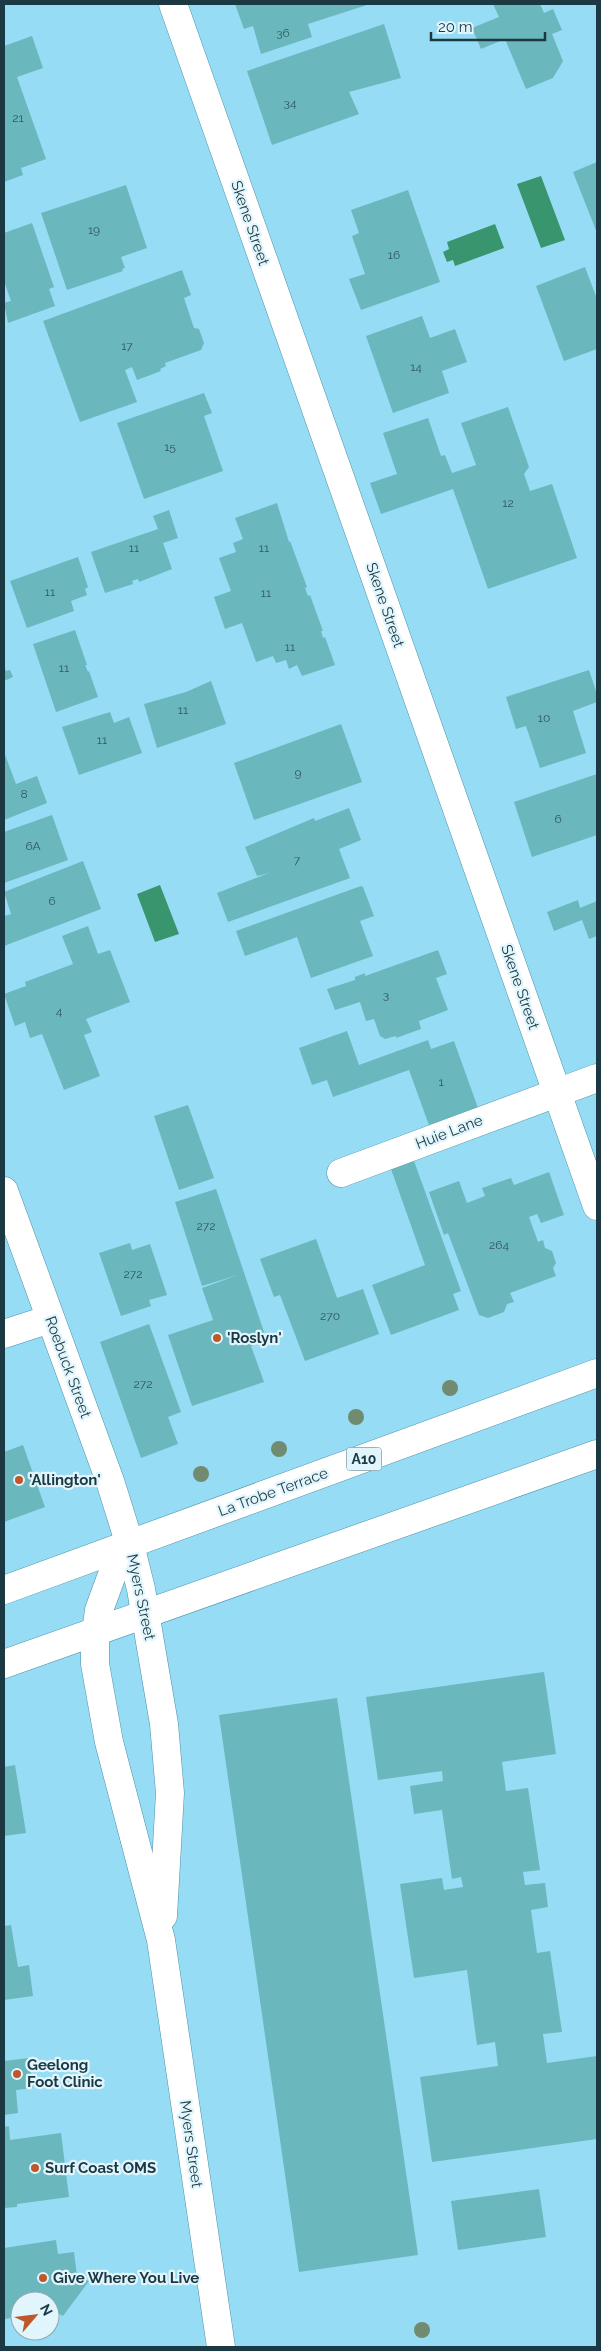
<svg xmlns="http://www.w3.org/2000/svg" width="601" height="2351" font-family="Raleway,sans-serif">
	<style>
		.water { fill: #38956e }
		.building { fill: #6ab7bd }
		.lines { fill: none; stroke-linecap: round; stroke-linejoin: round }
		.minor-casing { stroke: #4d91a8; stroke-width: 29 }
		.highway-casing { stroke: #4d91a8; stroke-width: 29 }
		.minor { stroke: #fff; stroke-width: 28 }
		.highway { stroke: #fff; stroke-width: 28 }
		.tree { fill: #708b6f }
		.poi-dot { fill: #be582b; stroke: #e1f5fc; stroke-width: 2 }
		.labels { text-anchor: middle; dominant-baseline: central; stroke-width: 4.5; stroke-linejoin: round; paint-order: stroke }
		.number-label { font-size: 12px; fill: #305861 }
		.shield { fill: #e1f5fc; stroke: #57717a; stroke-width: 1 }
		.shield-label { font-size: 14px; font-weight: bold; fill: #1c3842 }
		.street-label { font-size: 15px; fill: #1c3842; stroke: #e1f5fc }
		.poi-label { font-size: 15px; font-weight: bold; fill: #1c3842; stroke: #e1f5fc; text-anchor: start }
	</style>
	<rect width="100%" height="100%" fill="#97dcf5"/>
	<g class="water">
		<polygon points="541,176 565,240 541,248 517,184"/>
		<polygon points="495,224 504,248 455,266 453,260 447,262 443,252 449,249 447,242"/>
		<polygon points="160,885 179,934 155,942 137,894"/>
	</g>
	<g class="building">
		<polygon points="235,4 370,4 308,24 312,37 261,54 253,26 244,29"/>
		<polygon points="493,4 540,4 544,13 553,9 562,30 552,34 563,61 553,78 526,89 505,39 481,49 472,28 499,17"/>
		<polygon points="384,24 401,78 349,92 359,114 272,145 247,71"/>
		<polygon points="32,36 43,68 17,77 46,159 21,168 23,175 4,182 4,46"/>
		<polygon points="597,162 597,233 573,172"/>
		<polygon points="126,185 147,248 121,257 125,268 122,269 123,271 67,290 41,213"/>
		<polygon points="408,190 440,282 361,310 349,279 365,274 352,236 359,233 351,210"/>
		<polygon points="32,223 54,287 49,289 55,306 8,323 4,303 11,301 4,281 4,233"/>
		<polygon points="585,267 597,299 597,349 564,361 536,286"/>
		<polygon points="182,270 191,295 184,298 194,328 199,329 204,343 201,350 165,363 166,366 160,369 161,371 137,380 132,367 125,370 137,402 80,422 43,321"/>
		<polygon points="422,316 430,338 455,329 467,362 442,371 449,393 393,413 366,336"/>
		<polygon points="204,393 212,413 204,416 223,471 144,499 117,423"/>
		<polygon points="508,407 529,467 524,474 530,491 552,484 577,558 488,589 453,489 381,514 370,483 397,474 383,433 428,418 441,456 445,455 452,473 476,465 461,423"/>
		<polygon points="277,503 289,542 290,541 307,587 305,588 308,596 310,595 323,631 321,631 323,638 325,637 335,665 302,676 297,665 289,669 286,660 276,663 273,656 256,662 242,623 225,629 214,597 231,591 219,558 236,552 233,543 243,539 235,518"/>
		<polygon points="169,510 178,538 163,543 172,569 139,582 138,579 132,581 133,584 105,593 91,552 158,529 153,516"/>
		<polygon points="78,557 88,587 85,589 87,595 71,601 74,611 27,628 10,581"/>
		<polygon points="75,630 87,665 85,665 88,672 89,671 98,697 56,712 33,644"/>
		<polygon points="4,665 6,671 10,670 13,677 4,681"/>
		<polygon points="589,670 597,694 597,702 573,711 586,753 540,768 526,726 516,729 506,697"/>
		<polygon points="211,681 226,724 157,748 144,704 186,692"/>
		<polygon points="110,712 114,723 129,717 142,753 79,775 62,727"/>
		<polygon points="341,724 362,782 254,820 234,763"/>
		<polygon points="4,752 16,784 37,776 47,803 4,820"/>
		<polygon points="597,774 597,835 532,857 514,802"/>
		<polygon points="349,808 361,840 339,849 350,878 228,922 217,893 269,873 257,876 245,847 314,818 315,821"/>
		<polygon points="52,815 68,860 4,883 4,832"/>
		<polygon points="83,861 101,909 4,946 4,916 11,914 4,892"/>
		<polygon points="361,886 363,887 374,916 360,921 373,956 311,978 297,937 245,956 236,931"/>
		<polygon points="578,900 580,908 597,901 597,936 589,939 582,920 554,931 547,912"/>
		<polygon points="88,926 98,954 110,950 130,1002 86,1019 92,1032 84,1035 100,1076 64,1090 42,1034 30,1038 25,1022 15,1026 4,994 26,986 25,982 73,964 62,936"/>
		<polygon points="438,950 447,974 436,978 448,1010 419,1021 421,1029 396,1038 396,1036 385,1039 380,1036 374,1019 366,1021 360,1002 335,1010 327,989 355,980 355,977 365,973 365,976"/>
		<polygon points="347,1031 359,1065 428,1040 431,1049 454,1041 478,1108 454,1116 455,1120 430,1128 409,1070 333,1097 327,1080 312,1085 299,1048"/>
		<polygon points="188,1105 214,1178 179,1190 154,1116"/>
		<polygon points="414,1161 461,1291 453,1294 459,1310 391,1335 372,1285 425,1265 391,1169"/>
		<polygon points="549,1172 564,1215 541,1223 537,1214 529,1217 538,1242 543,1240 545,1248 552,1251 556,1263 553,1268 556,1276 510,1293 514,1302 507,1304 504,1312 488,1318 479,1315 448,1233 444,1235 429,1192 459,1181 467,1203 485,1196 482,1188 511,1178 514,1185"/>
		<polygon points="216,1189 267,1341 251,1346 264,1382 192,1406 168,1335 213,1320 202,1288 238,1275 202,1286 175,1202"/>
		<polygon points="316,1239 337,1298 363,1289 379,1334 305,1361 280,1295 274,1297 260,1259"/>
		<polygon points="130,1243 132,1250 150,1244 167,1295 149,1300 151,1306 121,1316 99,1253"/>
		<polygon points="149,1324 181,1412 168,1417 178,1444 141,1458 100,1342"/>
		<polygon points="23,1445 45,1507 4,1522 4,1452"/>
		<polygon points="544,1672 556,1754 502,1762 506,1791 528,1788 540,1870 523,1872 525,1885 545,1883 548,1907 531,1910 537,1953 550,1951 562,2032 543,2034 547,2063 597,2056 597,2139 432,2162 420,2077 498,2066 495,2042 477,2045 467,1970 414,1978 400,1884 442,1878 444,1890 463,1887 461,1877 452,1879 442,1810 414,1814 410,1786 443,1781 442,1771 378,1780 366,1697"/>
		<polygon points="337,1698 418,2255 299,2272 219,1715"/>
		<polygon points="15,1765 26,1833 4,1836 4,1767"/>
		<polygon points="11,1925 18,1967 29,1965 33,1996 4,2000 4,1926"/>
		<polygon points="29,2058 33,2088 16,2090 18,2113 4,2115 4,2061"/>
		<polygon points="9,2126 10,2140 61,2133 69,2197 17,2204 17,2207 4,2208 4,2127"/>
		<polygon points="539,2189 546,2237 458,2250 451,2201"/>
		<polygon points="56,2240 58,2254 74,2252 77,2276 89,2281 63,2316 50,2309 50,2301 20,2301 20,2318 18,2317 5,2319 4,2248"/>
	</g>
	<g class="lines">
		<g class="minor-casing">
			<g id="minor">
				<polyline points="173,4 597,1206"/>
				<polyline points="341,1173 597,1078"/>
				<polyline points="4,1191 110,1481 130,1545 141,1589 164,1724 170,1793 163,1916"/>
				<polyline points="4,1334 50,1319"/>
				<polyline points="130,1545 113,1572 99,1610 95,1640 95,1664 109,1742 161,1940 221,2347"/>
			</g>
		</g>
		<g class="highway-casing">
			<g id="highway">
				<polyline points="4,1590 597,1373"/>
				<polyline points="4,1664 597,1454"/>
			</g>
		</g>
		<use href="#minor" class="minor"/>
		<use href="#highway" class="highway"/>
	</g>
	<g class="tree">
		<circle cx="450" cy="1388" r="8"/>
		<circle cx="356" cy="1417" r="8"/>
		<circle cx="279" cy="1449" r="8"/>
		<circle cx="201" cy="1474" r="8"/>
		<circle cx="422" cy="2330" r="8"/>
	</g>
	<g class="poi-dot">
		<circle cx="217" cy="1338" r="5"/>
		<circle cx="19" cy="1480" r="5"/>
		<circle cx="17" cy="2074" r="5"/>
		<circle cx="35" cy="2168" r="5"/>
		<circle cx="43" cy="2278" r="5"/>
	</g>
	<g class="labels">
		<g class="number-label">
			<text x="283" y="33">36</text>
			<text x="290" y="103">34</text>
			<text x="18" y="118">21</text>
			<text x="94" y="230">19</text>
			<text x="394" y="255">16</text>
			<text x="127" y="346">17</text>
			<text x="416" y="367">14</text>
			<text x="170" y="447">15</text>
			<text x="508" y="503">12</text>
			<text x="134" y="548">11</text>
			<text x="264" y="548">11</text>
			<text x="50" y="592">11</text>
			<text x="266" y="593">11</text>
			<text x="290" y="647">11</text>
			<text x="64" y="668">11</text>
			<text x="183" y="710">11</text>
			<text x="544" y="718">10</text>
			<text x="102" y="740">11</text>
			<text x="298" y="773">9</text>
			<text x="24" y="794">8</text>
			<text x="558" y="819">6</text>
			<text x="33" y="846">6A</text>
			<text x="297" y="860">7</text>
			<text x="52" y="901">6</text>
			<text x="386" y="995">3</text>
			<text x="59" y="1011">4</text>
			<text x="441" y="1082">1</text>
			<text x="206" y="1226">272</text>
			<text x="499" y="1245">264</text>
			<text x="133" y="1274">272</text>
			<text x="330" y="1316">270</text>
			<text x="143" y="1384">272</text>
		</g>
		<rect class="shield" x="346.5" y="1447.5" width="35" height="23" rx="4"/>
		<g class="shield-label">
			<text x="364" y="1459">A10</text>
		</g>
		<g class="street-label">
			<text transform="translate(250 223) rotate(71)">Skene Street</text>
			<text transform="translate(385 605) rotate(71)">Skene Street</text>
			<text transform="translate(520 987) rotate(71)">Skene Street</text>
			<text transform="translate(449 1132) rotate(-21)">Huie Lane</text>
			<text transform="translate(68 1367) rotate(70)">Roebuck Street</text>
			<text transform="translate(273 1492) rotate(-20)">La Trobe Terrace</text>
			<text transform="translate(141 1597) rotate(78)">Myers Street</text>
			<text transform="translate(191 2144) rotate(82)">Myers Street</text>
		</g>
		<g class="poi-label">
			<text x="227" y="1338">'Roslyn'</text>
			<text x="29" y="1480">'Allington'</text>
			<text x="27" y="2065">Geelong<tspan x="27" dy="17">Foot Clinic</tspan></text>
			<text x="45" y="2168">Surf Coast OMS</text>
			<text x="53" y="2278">Give Where You Live</text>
		</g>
	</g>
	<rect width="601" height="2351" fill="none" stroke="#1c3842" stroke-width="10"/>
	<g transform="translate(35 2316) rotate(62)"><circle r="24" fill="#e1f5fc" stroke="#92a9b2"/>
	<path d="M0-4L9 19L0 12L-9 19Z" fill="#be582b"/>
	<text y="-8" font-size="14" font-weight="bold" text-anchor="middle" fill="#1c3842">N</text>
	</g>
	<path d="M431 32v8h114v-8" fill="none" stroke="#1c3842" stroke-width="2.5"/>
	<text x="438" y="32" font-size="15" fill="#1c3842" stroke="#e1f5fc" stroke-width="4" paint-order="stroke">20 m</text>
</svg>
